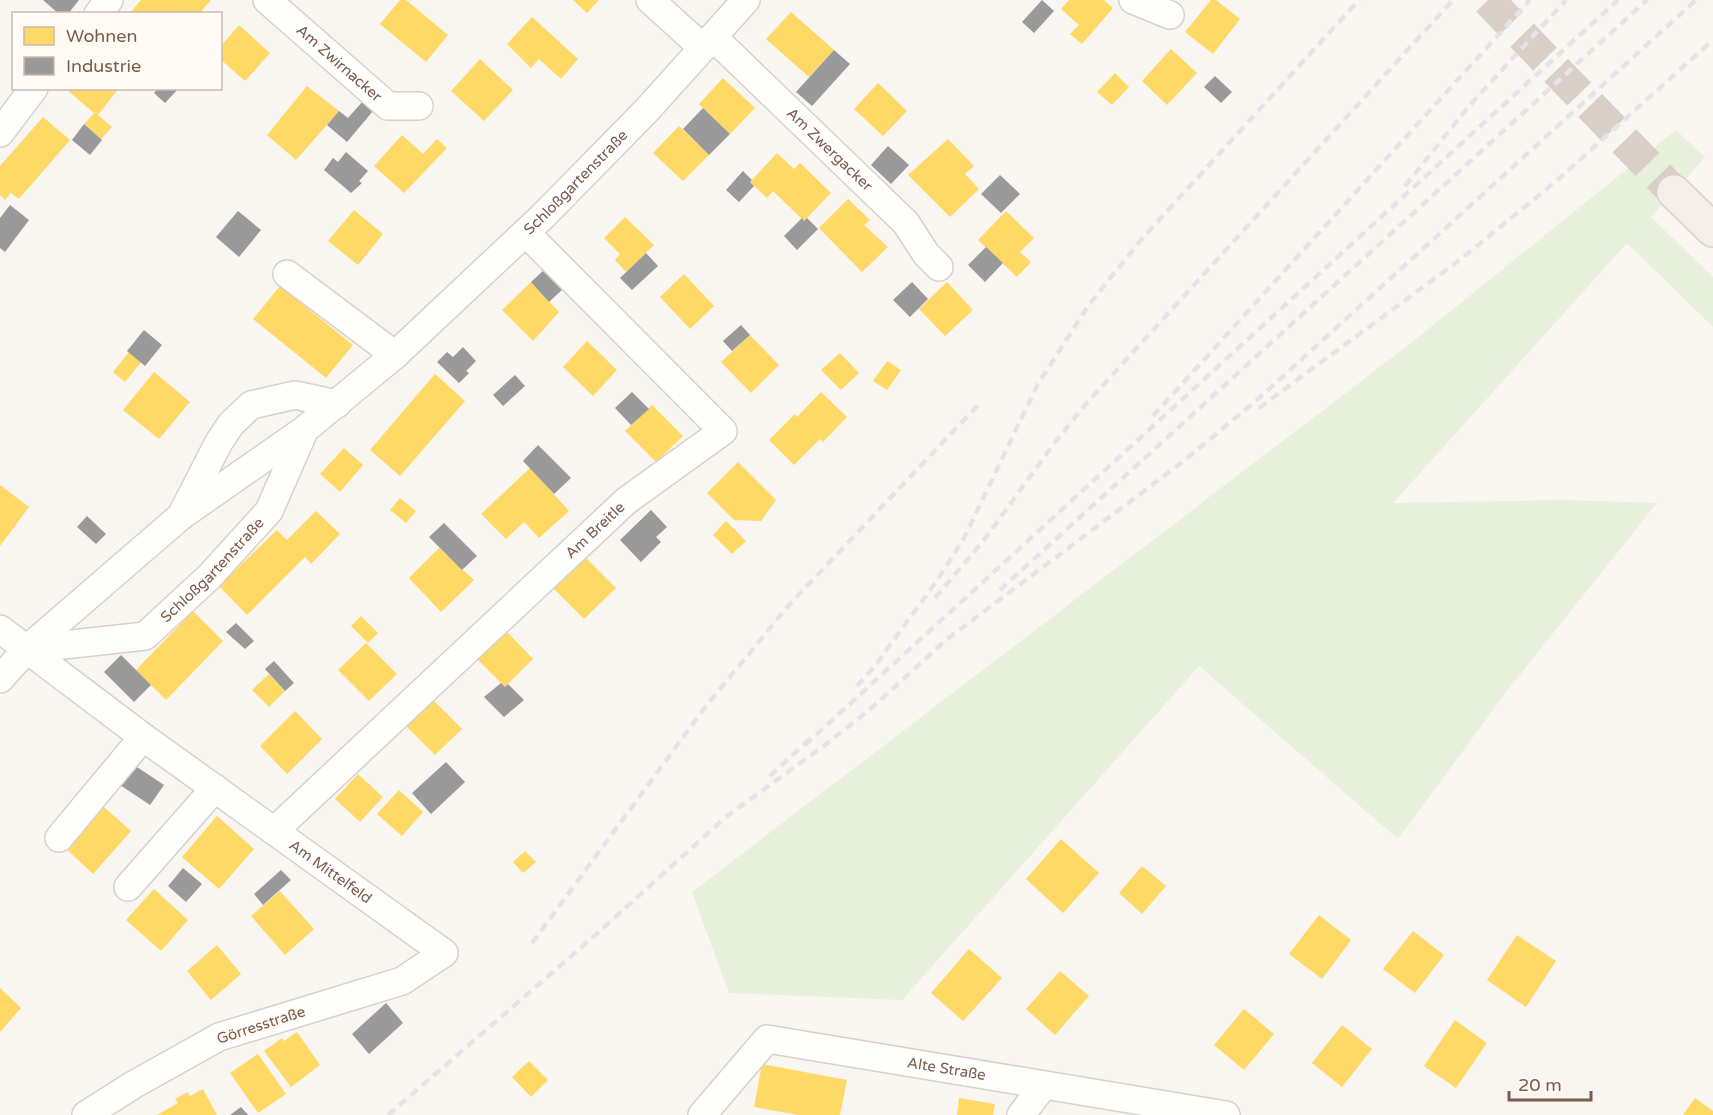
<svg xmlns="http://www.w3.org/2000/svg" width="1713" height="1115" font-family="'Varela Round',sans-serif">
	<style>
		.green { fill: #e7f0db }
		.homes { fill: #ffd966 }
		.industry { fill: #999 }
		.lines { fill: none; stroke-linecap: round; stroke-linejoin: round }
		.major-tunnel { stroke: #d9cfc7; stroke-width: 33; stroke-dasharray: 33 16; stroke-linecap: butt }
		.minor-casing { stroke: #d7d1cb; stroke-width: 30 }
		.major-casing { stroke: #dad1cc; stroke-width: 36 }
		.minor { stroke: #fefefd; stroke-width: 27 }
		.major { stroke: #f3eee8; stroke-width: 33 }
		.rail { stroke: #e6e3e7; stroke-width: 4.5; stroke-dasharray: 9 6; stroke-linecap: butt }
		.labels { text-anchor: middle; dominant-baseline: central; stroke-width: 6; stroke-linejoin: round; paint-order: stroke }
		.street-label { font-size: 15px; fill: #7a5c4d; stroke: #fffaf3 }
	</style>
	<rect width="100%" height="100%" fill="#f9f5f0"/>
	<polygon class="green" points="1676,130 1705,157 1651,217 1713,277 1713,327 1627,243 1393,503 1564,500 1657,503 1507,691 1398,839 1199,666 902,1000 729,993 692,892 1402,350"/>
	<g class="homes">
		<polygon points="141,0 211,0 199,14 129,14"/>
		<polygon points="400,0 406,0 448,35 426,62 380,24"/>
		<polygon points="573,0 599,0 587,13"/>
		<polygon points="1069,0 1104,0 1113,8 1082,44 1070,34 1079,25 1061,9"/>
		<polygon points="1211,0 1216,0 1240,19 1213,54 1185,32"/>
		<polygon points="791,12 834,50 809,77 766,39"/>
		<polygon points="532,17 578,59 561,79 539,59 531,68 507,44"/>
		<polygon points="239,25 270,53 245,81 220,59 220,47"/>
		<polygon points="1171,49 1197,73 1167,105 1142,81"/>
		<polygon points="480,59 513,90 484,121 451,91"/>
		<polygon points="1115,73 1129,87 1112,105 1097,92"/>
		<polygon points="723,78 755,108 730,134 699,104"/>
		<polygon points="878,83 907,111 883,136 854,109"/>
		<polygon points="307,86 339,111 296,160 267,135"/>
		<polygon points="65,88 119,88 98,115 112,127 101,139 84,124 94,113"/>
		<polygon points="43,117 70,140 19,199 11,193 5,200 0,195 0,166"/>
		<polygon points="679,126 709,155 683,181 653,153"/>
		<polygon points="402,135 423,154 437,139 447,148 404,193 374,166"/>
		<polygon points="948,139 974,166 965,174 979,189 950,217 908,175"/>
		<polygon points="777,153 794,169 800,163 831,193 804,221 773,191 767,198 750,182"/>
		<polygon points="848,199 870,220 864,225 888,247 862,272 819,228"/>
		<polygon points="354,210 383,234 358,265 328,241"/>
		<polygon points="1006,211 1034,238 1020,252 1031,262 1017,277 978,240"/>
		<polygon points="625,217 654,245 626,272 615,260 620,254 604,238"/>
		<polygon points="684,274 714,306 690,329 660,297"/>
		<polygon points="531,282 559,312 533,341 502,310"/>
		<polygon points="947,282 973,310 945,336 919,309"/>
		<polygon points="280,286 353,345 326,378 253,319"/>
		<polygon points="750,335 779,365 751,393 721,362"/>
		<polygon points="587,341 617,370 593,396 563,367"/>
		<polygon points="129,352 141,362 125,382 113,372"/>
		<polygon points="840,353 859,373 841,390 821,370"/>
		<polygon points="887,361 901,370 887,390 873,381"/>
		<polygon points="154,372 190,402 159,439 123,410"/>
		<polygon points="435,374 465,401 400,476 370,450"/>
		<polygon points="821,392 847,417 823,442 820,439 794,465 769,440 795,414 797,417"/>
		<polygon points="652,405 683,436 656,462 625,431"/>
		<polygon points="344,448 363,465 340,492 320,474"/>
		<polygon points="738,462 776,500 761,521 734,520 707,493"/>
		<polygon points="530,468 569,511 539,538 524,522 506,539 481,514"/>
		<polygon points="0,485 29,507 0,546"/>
		<polygon points="400,498 416,511 406,523 390,510"/>
		<polygon points="316,511 340,534 311,564 305,557 247,615 219,586 277,530 287,540"/>
		<polygon points="726,521 746,541 732,554 713,535"/>
		<polygon points="439,548 474,580 441,612 409,578"/>
		<polygon points="583,555 616,588 584,619 552,587"/>
		<polygon points="193,611 223,641 166,700 136,670"/>
		<polygon points="361,616 378,633 368,643 351,626"/>
		<polygon points="505,630 533,659 505,687 477,659"/>
		<polygon points="366,643 397,674 369,701 338,670"/>
		<polygon points="269,674 285,691 269,707 252,690"/>
		<polygon points="432,699 462,729 435,755 406,726"/>
		<polygon points="295,711 322,739 287,774 260,746"/>
		<polygon points="358,774 383,797 360,822 335,799"/>
		<polygon points="399,790 423,812 402,836 377,814"/>
		<polygon points="97,801 131,831 93,874 60,843"/>
		<polygon points="217,816 254,849 219,889 182,857"/>
		<polygon points="1061,839 1099,873 1063,913 1026,879"/>
		<polygon points="525,851 536,862 523,873 513,862"/>
		<polygon points="1142,866 1166,886 1142,914 1119,893"/>
		<polygon points="154,889 188,920 161,951 126,920"/>
		<polygon points="280,891 314,929 285,955 251,916"/>
		<polygon points="1319,915 1351,940 1322,979 1289,954"/>
		<polygon points="1413,931 1444,955 1415,993 1383,969"/>
		<polygon points="1517,935 1556,961 1526,1007 1487,980"/>
		<polygon points="217,945 241,974 211,1000 187,971"/>
		<polygon points="969,949 1002,978 963,1021 931,993"/>
		<polygon points="1060,971 1089,996 1055,1035 1026,1009"/>
		<polygon points="0,988 21,1008 0,1032"/>
		<polygon points="1244,1009 1274,1034 1244,1070 1214,1045"/>
		<polygon points="1455,1020 1487,1043 1456,1088 1424,1066"/>
		<polygon points="1342,1025 1372,1049 1342,1087 1312,1063"/>
		<polygon points="297,1032 320,1065 291,1087 264,1051 282,1038 284,1041"/>
		<polygon points="258,1054 286,1094 258,1113 230,1073"/>
		<polygon points="529,1061 548,1080 531,1097 512,1077"/>
		<polygon points="762,1064 847,1080 840,1115 798,1115 754,1107"/>
		<polygon points="203,1089 217,1115 157,1115 178,1103 175,1099 188,1092 190,1096"/>
		<polygon points="959,1098 995,1104 993,1115 957,1115"/>
		<polygon points="1695,1098 1713,1111 1713,1115 1683,1115"/>
	</g>
	<g class="industry">
		<polygon points="43,0 79,0 68,14 59,14"/>
		<polygon points="1042,0 1054,11 1034,33 1022,22"/>
		<polygon points="834,50 850,64 812,106 796,92"/>
		<polygon points="1215,76 1232,92 1221,103 1204,87"/>
		<polygon points="158,88 179,88 165,103 154,93"/>
		<polygon points="362,102 373,111 347,142 327,125 339,111 348,118"/>
		<polygon points="703,108 730,134 709,155 683,129"/>
		<polygon points="84,124 102,140 90,155 72,140"/>
		<polygon points="888,146 909,165 891,184 871,165"/>
		<polygon points="346,152 368,171 359,181 362,183 351,193 324,170 333,158 338,162"/>
		<polygon points="743,171 752,180 750,182 754,186 739,202 726,190"/>
		<polygon points="1000,175 1020,194 1001,213 981,194"/>
		<polygon points="10,205 29,220 5,252 0,248 0,218"/>
		<polygon points="238,211 261,230 239,257 216,237"/>
		<polygon points="802,218 804,221 807,218 818,229 797,250 784,236"/>
		<polygon points="986,247 1003,263 985,282 968,265"/>
		<polygon points="646,253 658,266 632,290 620,278"/>
		<polygon points="545,269 564,288 549,302 531,282"/>
		<polygon points="912,282 928,299 910,317 893,300"/>
		<polygon points="741,325 750,335 732,351 723,341"/>
		<polygon points="144,330 162,345 145,366 127,351"/>
		<polygon points="463,347 476,361 466,371 469,373 459,383 437,362 447,352 453,357"/>
		<polygon points="515,375 525,386 503,406 493,395"/>
		<polygon points="632,392 649,409 631,425 615,408"/>
		<polygon points="538,445 571,478 554,494 523,461"/>
		<polygon points="651,510 667,527 656,537 661,542 641,562 620,540"/>
		<polygon points="87,516 106,534 96,544 77,527"/>
		<polygon points="444,523 477,556 462,570 429,537"/>
		<polygon points="236,623 254,641 245,649 226,632"/>
		<polygon points="121,655 151,685 134,702 104,672"/>
		<polygon points="274,661 294,683 285,691 265,669"/>
		<polygon points="501,683 505,687 508,684 524,700 504,717 484,697"/>
		<polygon points="446,762 465,782 431,814 412,793"/>
		<polygon points="134,765 164,785 150,805 120,785"/>
		<polygon points="183,868 202,884 186,902 168,886"/>
		<polygon points="281,870 291,880 263,905 254,894"/>
		<polygon points="386,1003 403,1023 369,1054 352,1034"/>
		<polygon points="241,1107 248,1115 230,1115"/>
	</g>
	<g class="lines">
		<polyline class="major-tunnel" points="1488,0 1674,192"/>
		<g class="minor-casing">
			<g id="minor">
				<path id="s1" d="M267 0 388 106H419"/>
				<polyline points="650,0 703,48"/>
				<polyline points="1133,0 1170,15"/>
				<polyline points="98,14 109,0"/>
				<path id="s2" d="M713 37 906 223 926 254 939 267"/>
				<polyline points="0,133 34,88"/>
				<polyline points="287,274 395,355"/>
				<path id="s3" d="M181 516 304 430 395 355 543 216 646 111 746 0"/>
				<path id="s4" d="M0 629 143 737 444 953 402 981 219 1037 133 1085 86 1115"/>
				<path id="s5" d="M27 649 145 636 209 577 269 511 304 431"/>
				<polyline points="0,679 27,649 181,516 219,442 231,424 251,405 295,395 337,404"/>
				<path id="s6" d="M274 831 626 501 723 431 526 233"/>
				<polyline points="59,838 143,737"/>
				<polyline points="128,887 215,788"/>
				<path id="s7" d="M702 1115 767 1039 1226 1115"/>
				<polyline points="1021,1115 1044,1085"/>
			</g>
		</g>
		<g class="major-casing">
			<polyline id="major" points="1674,192 1713,230"/>
		</g>
		<use href="#minor" class="minor"/>
		<use href="#major" class="major"/>
		<g class="rail">
			<polyline points="1405,186 1469,106 1566,0"/>
			<polyline points="1259,408 1461,259 1554,183 1713,40"/>
			<polyline points="1153,416 1530,0"/>
			<polyline points="1000,590 1647,0"/>
			<polyline points="935,598 984,540 1053,445 1085,405 1453,0"/>
			<polyline points="857,686 874,667 936,582 963,540 1038,384 1088,306 1140,241 1359,0"/>
			<polyline points="805,745 1618,0"/>
			<polyline points="770,776 810,739"/>
			<polyline points="532,943 706,706 789,605 978,405"/>
			<polyline points="388,1115 591,939 727,816 825,745 874,706 946,640 1180,464 1257,400 1696,0"/>
		</g>
	</g>
	<g class="labels">
		<g class="street-label">
			<text stroke="none"><textPath href="#s1" startOffset="96">Am Zwirnacker</textPath></text>
			<text stroke="none"><textPath href="#s2" startOffset="162">Am Zwergacker</textPath></text>
			<text stroke="none"><textPath href="#s3" startOffset="518">Schloßgartenstraße</textPath></text>
			<text stroke="none"><textPath href="#s6" startOffset="440">Am Breitle</textPath></text>
			<text stroke="none"><textPath href="#s5" startOffset="213">Schloßgartenstraße</textPath></text>
			<text stroke="none"><textPath href="#s4" startOffset="410">Am Mittelfeld</textPath></text>
			<text transform="translate(261 1025) rotate(-18)">Görresstraße</text>
			<text stroke="none"><textPath href="#s7" startOffset="282">Alte Straße</textPath></text>
		</g>
	</g>
	<rect x="12" y="12" width="210" height="78" fill="#fffaf3" stroke="#cabbb1" stroke-width="1.5"/>
	<rect x="24" y="27" width="30" height="18" fill="#ffd966" stroke="#cabbb1" stroke-width="1.5"/>
	<text x="66" y="42" font-size="18" fill="#7a5c4d">Wohnen</text>
	<rect x="24" y="57" width="30" height="18" fill="#999999" stroke="#cabbb1" stroke-width="1.5"/>
	<text x="66" y="72" font-size="18" fill="#7a5c4d">Industrie</text>
	<path d="M1509 1091v9h82v-9" fill="none" stroke="#7a5c4d" stroke-width="3"/>
	<text x="1518" y="1091" font-size="18" fill="#7a5c4d" stroke="#fffaf3" stroke-width="4.5" paint-order="stroke">20 m</text>
</svg>
